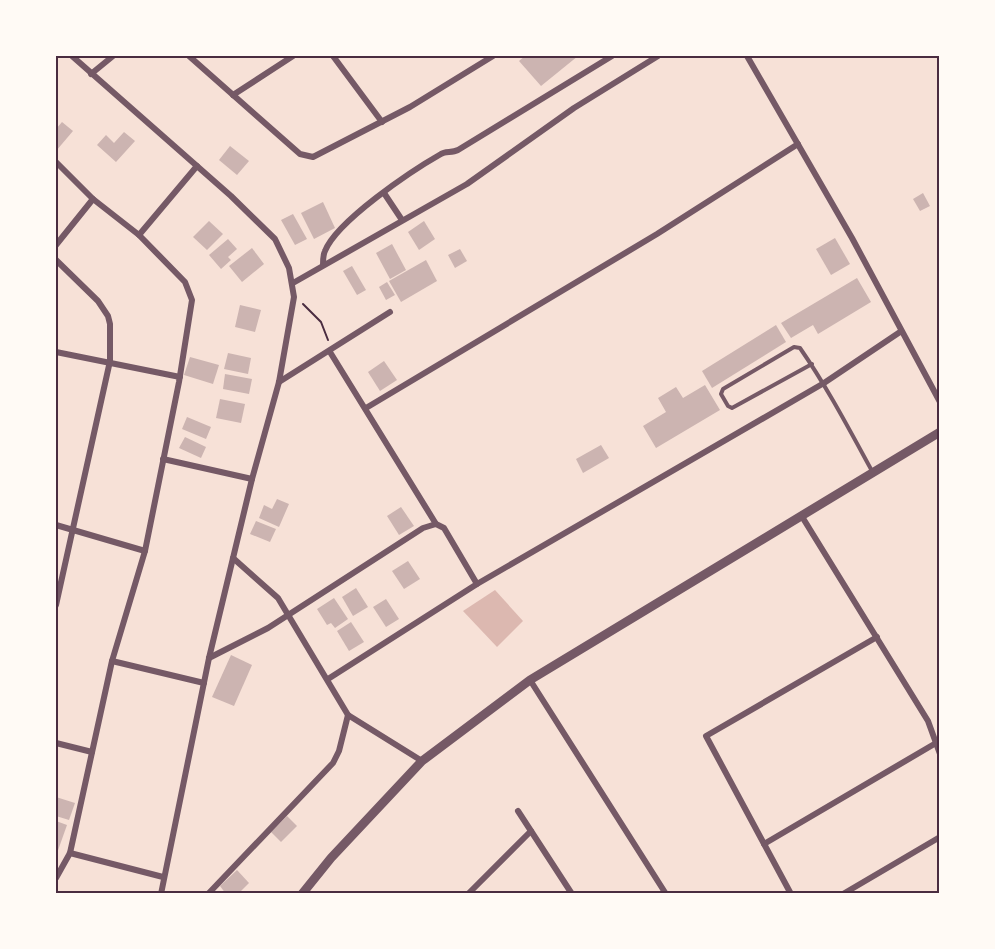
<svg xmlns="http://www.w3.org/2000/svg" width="995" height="949" font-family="Roboto,sans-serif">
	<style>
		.water { fill: #dcb8b0 }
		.building { fill: #ccb4b1 }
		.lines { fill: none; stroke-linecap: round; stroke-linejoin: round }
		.path { stroke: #4a2c40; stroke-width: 2 }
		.service { stroke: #755966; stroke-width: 4 }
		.minor { stroke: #755966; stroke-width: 6 }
		.tertiary { stroke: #755966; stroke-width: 9 }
		.neatline { fill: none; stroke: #4a2c40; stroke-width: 2 }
	</style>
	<rect width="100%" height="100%" fill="#f7e1d7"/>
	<polygon class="water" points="495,590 523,621 497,647 463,611"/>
	<g class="building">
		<polygon points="525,56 578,56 541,86 519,61"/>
		<polygon points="62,122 73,131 56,151 56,129"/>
		<polygon points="124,132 135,141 116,162 97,145 106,135 114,143"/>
		<polygon points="230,146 249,161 237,175 219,160"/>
		<polygon points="923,193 930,206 920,211 913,199"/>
		<polygon points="323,202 335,228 314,239 301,213"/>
		<polygon points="293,214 307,239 295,245 281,220"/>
		<polygon points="209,221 223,234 207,250 193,237"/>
		<polygon points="424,221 435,239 419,250 408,232"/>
		<polygon points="835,238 850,264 831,275 816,249"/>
		<polygon points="228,239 237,249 228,257 231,260 221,269 209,255"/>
		<polygon points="392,244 406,270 390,279 376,253"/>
		<polygon points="252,248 264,264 242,282 229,266"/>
		<polygon points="460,249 467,261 455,268 448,255"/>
		<polygon points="426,260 437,281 401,302 389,281"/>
		<polygon points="352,266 366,290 357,295 343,271"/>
		<polygon points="857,278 871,302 818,334 813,325 791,338 781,323"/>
		<polygon points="387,282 395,295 386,300 379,287"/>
		<polygon points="240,305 261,310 255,332 235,327"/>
		<polygon points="776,325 786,342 712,388 702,371"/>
		<polygon points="228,353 251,358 248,374 224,369"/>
		<polygon points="190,357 219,365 213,384 184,375"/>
		<polygon points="384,361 397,380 380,391 368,372"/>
		<polygon points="225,374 252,379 249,394 223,389"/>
		<polygon points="705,385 720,410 656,448 643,426 666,412 658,398 676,387 683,398"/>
		<polygon points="220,399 245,404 241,423 216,418"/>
		<polygon points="187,417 211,427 206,439 182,429"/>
		<polygon points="185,437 206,447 201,458 179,448"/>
		<polygon points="601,445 609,458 583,473 576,459"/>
		<polygon points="277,499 289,504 279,527 259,518 264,505 272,509"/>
		<polygon points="401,507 414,526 399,535 387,516"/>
		<polygon points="256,521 276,529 270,542 250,534"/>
		<polygon points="408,561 420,579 404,589 392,571"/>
		<polygon points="356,588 368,607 353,616 342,597"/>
		<polygon points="334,598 348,619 335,628 331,623 327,625 317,609"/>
		<polygon points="386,599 399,619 386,627 373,607"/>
		<polygon points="351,622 364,642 349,651 337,631"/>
		<polygon points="231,655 252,665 234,706 212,697"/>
		<polygon points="56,797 75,803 69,820 56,816"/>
		<polygon points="287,816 297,826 281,842 271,832"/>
		<polygon points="56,821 67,825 56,856"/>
		<polygon points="237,870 249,883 238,894 226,894 220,886"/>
	</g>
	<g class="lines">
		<polyline class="path" points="303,304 321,322 328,340"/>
		<path class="service" d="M812 364 732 408 728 406 721 394 723 389 794 347 800 348C827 387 849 429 872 471"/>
		<g class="minor">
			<polyline points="72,56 231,196 275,239 289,268 294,297 279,382 252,479 209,658 161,894"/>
			<polyline points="189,56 300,154 313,157 410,107 493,56"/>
			<polyline points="333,56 382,122"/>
			<polyline points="747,56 852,238 940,402"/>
			<polyline points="91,74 113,56"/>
			<polyline points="233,95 293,56"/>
			<polyline points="56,162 93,199 139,235 185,282 192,300 179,382 145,551 112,661 70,853 56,878"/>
			<polyline points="384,193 402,220"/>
			<polyline points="139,235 197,166"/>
			<polyline points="56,245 93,199"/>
			<polyline points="56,260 98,301 108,316 110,324 110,361 56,605"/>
			<path d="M323 265C323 261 323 255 325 251 337 221 411 171 441 154 445 151 452 153 458 150L612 56"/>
			<polyline points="293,283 467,184 574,108 658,56"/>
			<polyline points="56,352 180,377"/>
			<polyline points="330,352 436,524 444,528 477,584"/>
			<polyline points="279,382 390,312"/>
			<polyline points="366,408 657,234 798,144"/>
			<polyline points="163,459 252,479"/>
			<polyline points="801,515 928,721 940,754"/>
			<polyline points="56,525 145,551"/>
			<polyline points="233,558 278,598 348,715 422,761"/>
			<polyline points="209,658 268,628 423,528 436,524"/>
			<polyline points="112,661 204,683"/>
			<polyline points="328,679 477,584 824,383 900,332"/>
			<polyline points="530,680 666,894"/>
			<polyline points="56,743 92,752"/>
			<polyline points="518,811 572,894"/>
			<polyline points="764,844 936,743"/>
			<polyline points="70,853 163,877"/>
			<polyline points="208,894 333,763 339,751 348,715"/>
			<polyline points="468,894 531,831"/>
			<polyline points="791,894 706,736 877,637"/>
			<polyline points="843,894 940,837"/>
		</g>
		<polyline class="tertiary" points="302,894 331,858 422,761 530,680 940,432"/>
	</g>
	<rect width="995" height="949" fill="none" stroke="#fffaf5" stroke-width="114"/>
	<rect x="57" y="57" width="881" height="835" class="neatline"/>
</svg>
